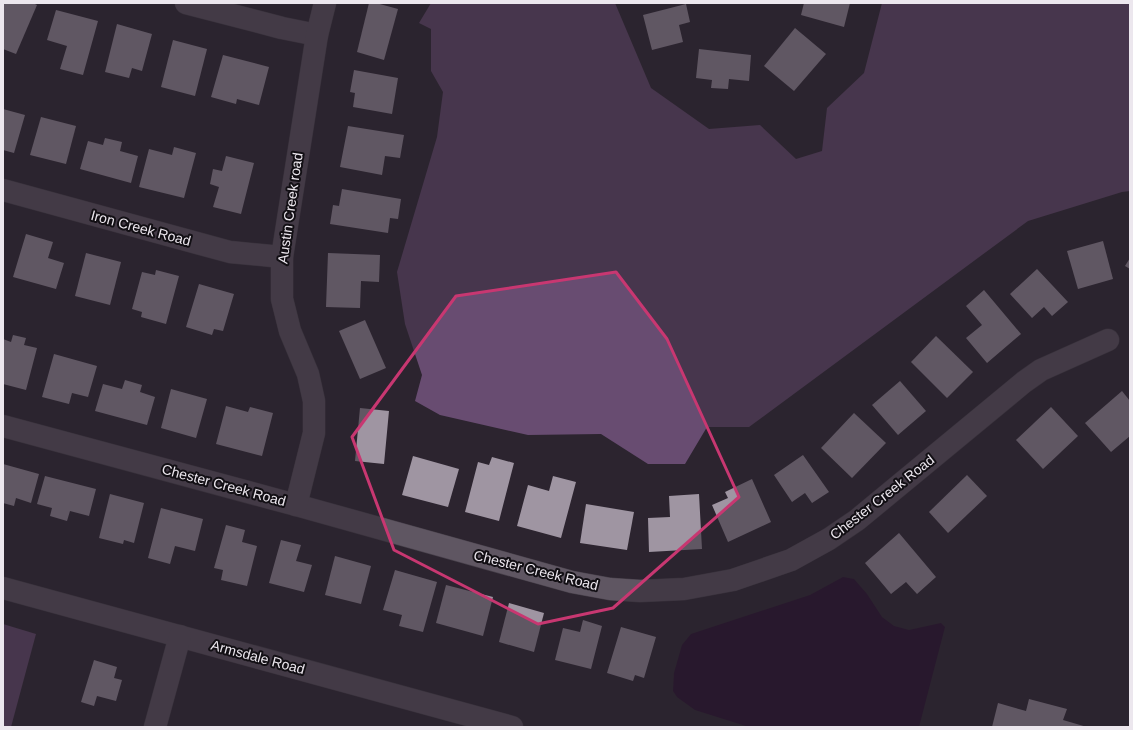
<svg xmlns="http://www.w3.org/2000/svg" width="1133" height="730" font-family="Helvetica,sans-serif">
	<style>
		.forest { fill: #684c71 }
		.water { fill: #240b2c }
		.building { fill: #9f95a2 }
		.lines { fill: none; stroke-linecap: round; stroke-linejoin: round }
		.minor-casing { stroke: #48414b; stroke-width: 23 }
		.minor { stroke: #5f5662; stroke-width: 22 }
		.marked { fill: none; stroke: #c83771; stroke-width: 3; stroke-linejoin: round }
		.labels { text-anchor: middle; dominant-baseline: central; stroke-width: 4; stroke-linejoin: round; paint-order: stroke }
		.street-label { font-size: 14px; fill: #ece7ee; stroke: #120f14 }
	</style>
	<rect width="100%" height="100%" fill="#2c242f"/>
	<g class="forest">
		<polygon points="431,3 615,3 651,88 709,129 760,125 796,159 822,151 827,108 864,73 882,3 1130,3 1130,191 1122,192 1028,221 749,427 707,427 685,464 648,464 601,434 528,435 440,415 415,401 422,375 405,324 397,272 437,137 443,92 431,71 431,29 419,23"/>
		<polygon points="3,624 36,634 11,727 3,727"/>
	</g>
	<polygon class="water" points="843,577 854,579 867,594 882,617 894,626 909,630 941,623 945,627 919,727 749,727 695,710 677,697 673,691 674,673 682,645 691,634 810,595"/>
	<g class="building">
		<polygon points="3,3 33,3 37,5 16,54 3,49"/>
		<polygon points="369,3 376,3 398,9 384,60 357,52"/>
		<polygon points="804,3 850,3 844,27 801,15"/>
		<polygon points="686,4 690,22 679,25 683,42 652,50 643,15"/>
		<polygon points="56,10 98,21 83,75 60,69 67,46 47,40"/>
		<polygon points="117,24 152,34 142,71 132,68 129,78 105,72"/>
		<polygon points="795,28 826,54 794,91 764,66"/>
		<polygon points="173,40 207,49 195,96 161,87"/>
		<polygon points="699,49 751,55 749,81 729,79 728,89 711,88 712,80 696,78"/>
		<polygon points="223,55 269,67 259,105 237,99 236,104 211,97"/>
		<polygon points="354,70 398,78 392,114 353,107 355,93 350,92"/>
		<polygon points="3,109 25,115 14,153 3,150"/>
		<polygon points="41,117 76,126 66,164 30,155"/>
		<polygon points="348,126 404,135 400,158 385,156 382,175 340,167"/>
		<polygon points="105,138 122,142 120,151 138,156 131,183 80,169 88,141 103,145"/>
		<polygon points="174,147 196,153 184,198 139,187 149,149 172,155"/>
		<polygon points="226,156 254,163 241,214 213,207 219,187 210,184 213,169 222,171"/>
		<polygon points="342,189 401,199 398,219 390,218 388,233 330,224 333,205 339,206"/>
		<polygon points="26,234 53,242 48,258 64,263 56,289 13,277"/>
		<polygon points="1103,241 1113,279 1078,289 1067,251"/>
		<polygon points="86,253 121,262 110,305 75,296"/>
		<polygon points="328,253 380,255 379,282 361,281 360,308 326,307"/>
		<polygon points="1130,258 1130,269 1125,266"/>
		<polygon points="1037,269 1068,302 1052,316 1044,307 1032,318 1010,294"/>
		<polygon points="156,270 179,276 166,324 141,317 142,312 132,309 142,272 155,275"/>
		<polygon points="199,284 234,294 223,331 214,329 212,335 186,327"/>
		<polygon points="984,290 1021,334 987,363 966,338 982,325 966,306"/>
		<polygon points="365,320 386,368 360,379 339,331"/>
		<polygon points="13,335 26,338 24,345 37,348 26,390 3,384 3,339 11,342"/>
		<polygon points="936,336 973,372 947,398 911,362"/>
		<polygon points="54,354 97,366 88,397 72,393 69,404 42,397"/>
		<polygon points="125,380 142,385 140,392 155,397 147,425 95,411 103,384 122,389"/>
		<polygon points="900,381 926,411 898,435 872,405"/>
		<polygon points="171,389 207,399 196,438 161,428"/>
		<polygon points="1122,391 1130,401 1130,436 1111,452 1085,423"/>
		<polygon points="226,406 248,412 250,407 273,413 262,456 216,444"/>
		<polygon points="1051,407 1078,436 1043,469 1016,440"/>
		<polygon points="360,408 389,411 384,464 355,461"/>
		<polygon points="854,413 886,443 852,478 821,448"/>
		<polygon points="803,455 829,492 812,503 805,493 792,502 774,475"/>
		<polygon points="413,456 459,469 448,507 402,495"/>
		<polygon points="492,457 514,463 499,521 465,512 478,462 489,465"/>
		<polygon points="3,464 39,474 31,503 16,498 14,506 3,503"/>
		<polygon points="967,475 987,496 948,533 929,512"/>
		<polygon points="45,476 96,489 89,516 70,511 67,521 50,516 52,508 37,504"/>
		<polygon points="553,476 576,482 561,538 517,526 528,485 549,491"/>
		<polygon points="752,479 771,522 728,542 712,505 728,498 725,492"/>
		<polygon points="110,494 144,503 134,543 124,540 123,544 99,538"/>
		<polygon points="699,494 702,549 649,552 648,518 670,517 669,496"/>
		<polygon points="586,504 634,512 627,550 580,543"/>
		<polygon points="161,508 203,519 195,551 175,546 170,564 148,558"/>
		<polygon points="226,525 245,530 242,542 257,546 247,586 221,580 223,570 214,568"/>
		<polygon points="899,533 936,577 917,594 906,582 891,594 865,563"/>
		<polygon points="281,540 301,545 296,561 312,565 304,592 269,583"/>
		<polygon points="335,556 371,566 361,604 325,595"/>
		<polygon points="395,570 437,582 423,632 399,626 402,615 383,610"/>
		<polygon points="446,585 493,597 483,636 436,623"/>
		<polygon points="509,603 544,613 534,652 499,642"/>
		<polygon points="583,620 602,626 591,669 555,660 563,628 580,632"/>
		<polygon points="621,627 656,637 644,678 635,675 633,681 607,673"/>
		<polygon points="94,660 117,667 114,678 122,680 116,701 97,696 94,706 81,702"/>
		<polygon points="1029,699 1067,709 1063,720 1087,727 992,727 998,703 1026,711"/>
	</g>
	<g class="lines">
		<g class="minor-casing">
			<g id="minor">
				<polyline points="186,3 282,28 317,35"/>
				<polyline points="3,190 230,252 282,257"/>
				<polyline points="3,426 296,505 572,582 610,589 640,591 684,589 733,580 791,560 829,539 857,520 1024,382 1041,370 1108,340"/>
				<polyline points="296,505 314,433 314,401 308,374 290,331 282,299 282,257 317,35 325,3"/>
				<polyline points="3,588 512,727"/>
				<polyline points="155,727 180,636"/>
			</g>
		</g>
		<use href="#minor" class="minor"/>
	</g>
	<path d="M0 0H1133V730H0ZM616 272 667 339 739 497 613 608 538 624 394 550 352 437 456 296Z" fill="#2c242f" fill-opacity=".55" fill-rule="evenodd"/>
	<path class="marked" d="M616 272 667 339 739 497 613 608 538 624 394 550 352 437 456 296Z"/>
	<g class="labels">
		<g class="street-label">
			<text transform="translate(290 208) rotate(-82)">Austin Creek road</text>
			<text transform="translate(141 228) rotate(15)">Iron Creek Road</text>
			<text transform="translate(224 485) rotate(15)">Chester Creek Road</text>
			<text transform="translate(882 497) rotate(-38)">Chester Creek Road</text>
			<text transform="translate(536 570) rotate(14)">Chester Creek Road</text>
			<text transform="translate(258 657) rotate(15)">Armsdale Road</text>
		</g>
	</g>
	<rect width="1133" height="730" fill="none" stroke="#ece7ee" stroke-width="8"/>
</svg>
